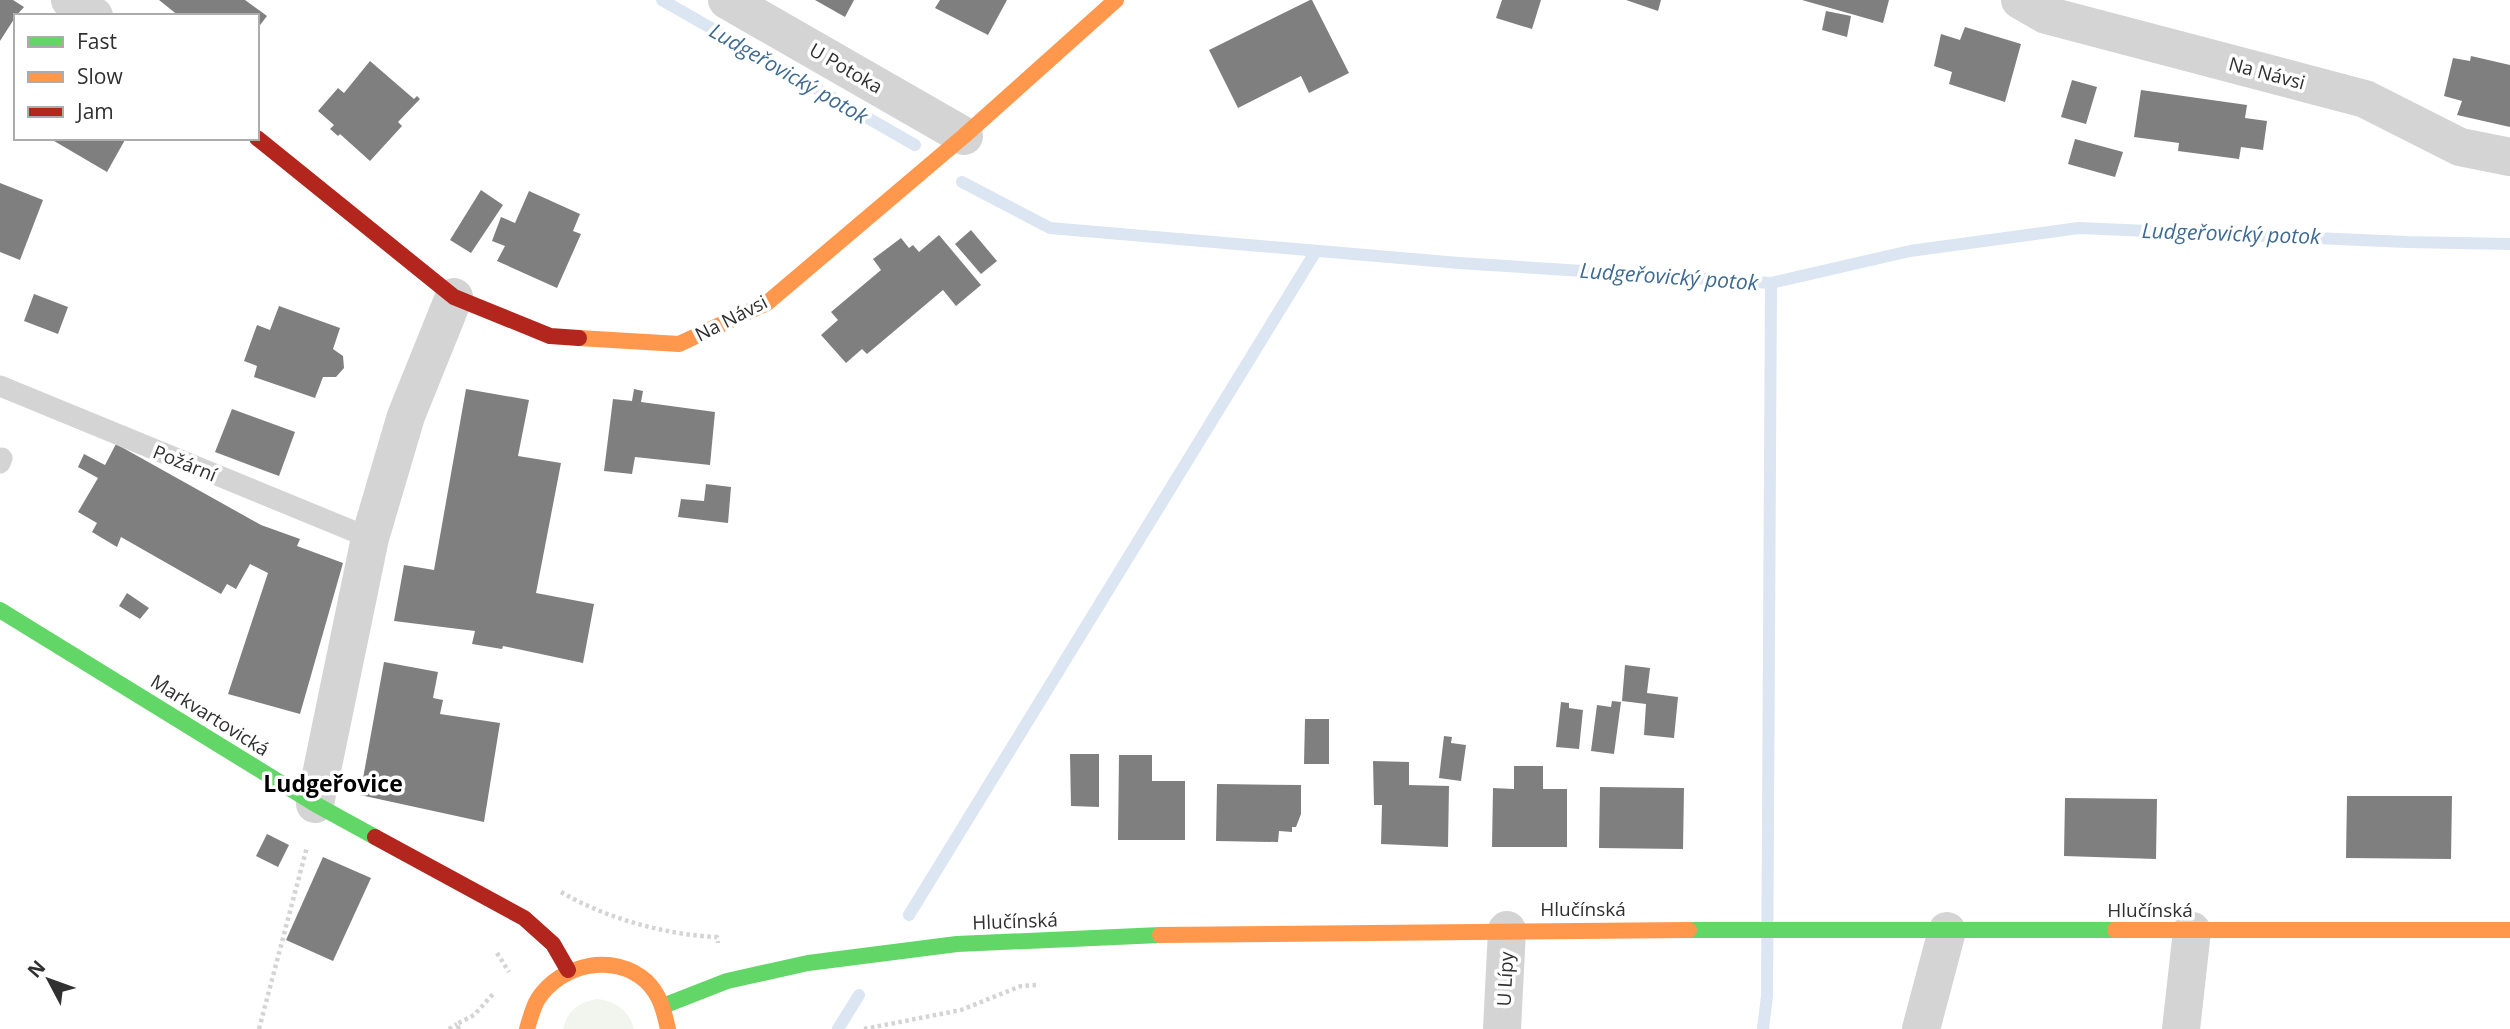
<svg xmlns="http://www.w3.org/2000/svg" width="2510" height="1029" font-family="'Open Sans',sans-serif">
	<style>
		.green { fill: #f1f5ed }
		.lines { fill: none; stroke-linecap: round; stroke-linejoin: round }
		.stream { stroke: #dbe6f2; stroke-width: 12 }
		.building { fill: #7f7f7f }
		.path { stroke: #d4d4d4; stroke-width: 4.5; stroke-dasharray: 3.5 3.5; stroke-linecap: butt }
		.lane { stroke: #d4d4d4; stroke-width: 21 }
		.street { stroke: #d4d4d4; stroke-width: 38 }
		.fast { stroke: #63d668; stroke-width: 16 }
		.slow { stroke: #ff974d; stroke-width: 16 }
		.jam { stroke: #b3261e; stroke-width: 16 }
		.labels { text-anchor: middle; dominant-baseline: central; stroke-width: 7; stroke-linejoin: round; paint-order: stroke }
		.street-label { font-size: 19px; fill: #303030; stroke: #fff }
		.water-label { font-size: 21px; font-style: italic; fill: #3e6a92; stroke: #fff }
		.quarter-label { font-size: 23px; font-weight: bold; fill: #000; stroke: #fff }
	</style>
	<rect width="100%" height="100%" fill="#fff"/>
	<path class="green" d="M597 999C616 1001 629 1011 634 1029H563C567 1011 579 1002 597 999Z"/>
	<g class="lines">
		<g class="stream">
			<polyline points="662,0 915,145"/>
			<polyline points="962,182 1050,228 1459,263 1771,283 1910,251 2079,228 2407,242 2510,244"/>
			<polyline points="909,915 1316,251"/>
			<polyline points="838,1029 859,995"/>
			<polyline points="1763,1029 1767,996 1771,283"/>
		</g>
	</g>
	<g class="building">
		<polygon points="0,0 13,0 24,7 16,16 0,41"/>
		<polygon points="159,0 245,0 267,16 257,29 257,16 179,16"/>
		<polygon points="815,0 854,0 845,17"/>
		<polygon points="940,0 1007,0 988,35 935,8"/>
		<polygon points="1310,0 1312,0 1349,73 1309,93 1301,76 1238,108 1209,50"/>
		<polygon points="1502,0 1541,0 1532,29 1496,18"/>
		<polygon points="1626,0 1661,0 1658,11"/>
		<polygon points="1802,0 1889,0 1883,23"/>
		<polygon points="1826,11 1851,16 1847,37 1822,30"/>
		<polygon points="1965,27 2021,44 2005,102 1949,84 1952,72 1934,66 1941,34 1960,40"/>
		<polygon points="2471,56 2510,65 2510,127 2457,115 2462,101 2444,96 2453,58 2470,61"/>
		<polygon points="370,61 414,99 417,96 420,99 398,122 402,126 370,161 340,134 338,136 330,129 334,125 318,111 338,88 344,93"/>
		<polygon points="2072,80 2097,87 2086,124 2061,117"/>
		<polygon points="2141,90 2247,105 2245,118 2267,121 2263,150 2241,147 2239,159 2178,151 2179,143 2134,137"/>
		<polygon points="49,138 126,138 107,172"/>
		<polygon points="2075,139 2123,152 2115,177 2068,164"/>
		<polygon points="0,183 43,200 20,260 0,252"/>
		<polygon points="481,190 503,205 471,253 450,240"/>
		<polygon points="529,191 580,214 573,231 581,234 557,288 497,261 505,246 492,241 501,217 515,223"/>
		<polygon points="971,230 997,261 981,274 955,244"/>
		<polygon points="939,235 981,285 956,306 943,290 867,354 862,349 846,363 821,335 838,320 831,312 881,270 873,259 901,238 909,248 913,245 919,252"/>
		<polygon points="34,294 68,307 58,334 24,321"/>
		<polygon points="279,306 340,328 333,349 343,356 344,368 336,377 323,377 315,398 254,377 257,366 244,361 257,325 270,330"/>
		<polygon points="466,389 529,400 518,456 561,463 536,593 594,604 583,663 503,646 502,649 472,644 475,631 394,621 404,565 434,570"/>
		<polygon points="634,389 643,391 641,402 715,412 710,465 635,457 632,474 604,471 613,399 632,401"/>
		<polygon points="232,409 295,432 279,476 215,452"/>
		<polygon points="116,444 261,525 300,539 297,546 343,563 300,714 228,694 268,573 250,564 236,589 227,584 221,594 121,537 117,547 92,532 97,523 78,512 98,478 78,467 84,454 105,465"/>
		<polygon points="706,484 731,487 728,523 678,517 681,499 704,501"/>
		<polygon points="127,593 149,608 140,619 119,606"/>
		<polygon points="384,662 438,672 433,698 443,700 440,714 500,723 484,822 360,795"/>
		<polygon points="1625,665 1650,668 1647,693 1678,697 1674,738 1644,735 1646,704 1622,701"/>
		<polygon points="1612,701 1621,702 1614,754 1591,751 1597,705 1611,707"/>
		<polygon points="1561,702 1569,703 1569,708 1583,710 1579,749 1556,747"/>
		<polygon points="1305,719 1329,719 1329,764 1304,764"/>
		<polygon points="1444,736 1452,737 1451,743 1466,745 1461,781 1439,778"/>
		<polygon points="1070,754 1099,754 1099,807 1071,806"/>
		<polygon points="1119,755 1152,755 1152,781 1185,781 1185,840 1118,840"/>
		<polygon points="1373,761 1409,762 1409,785 1449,786 1448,847 1381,844 1382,805 1374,805"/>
		<polygon points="1514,766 1543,766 1543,789 1567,789 1567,847 1492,847 1493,788 1514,789"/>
		<polygon points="1217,784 1301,785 1301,814 1296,827 1292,827 1292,832 1279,831 1278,842 1216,841"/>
		<polygon points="1600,787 1684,788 1683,849 1599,848"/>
		<polygon points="2347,796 2452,796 2451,859 2346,858"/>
		<polygon points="2065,798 2157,799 2156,859 2064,856"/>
		<polygon points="267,834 289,845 278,867 256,856"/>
		<polygon points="323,857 371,878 333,961 286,940"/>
	</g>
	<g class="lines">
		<g class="path">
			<path d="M561 892C605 918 666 935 717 937L718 943"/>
			<polyline points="497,953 509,972"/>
			<polyline points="259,1029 307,847"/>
			<polyline points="449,1029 457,1024"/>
			<polyline points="459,1029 457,1024 474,1015 494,993"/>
			<polyline points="864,1029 961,1010 1021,986 1036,985"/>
		</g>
		<g class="lane">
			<polyline points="0,386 370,538"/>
			<polyline points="0,463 2,458"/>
		</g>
		<g class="street">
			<polyline points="70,0 94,16"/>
			<polyline points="727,0 964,136"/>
			<polyline points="2020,0 2046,15 2365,99 2460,147 2510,157"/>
			<polyline points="315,804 370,538 406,416 454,297"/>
			<polyline points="1502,1029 1507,930"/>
			<polyline points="1921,1029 1947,931"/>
			<polyline points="2181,1029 2192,931"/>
		</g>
		<g class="fast">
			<polyline points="0,610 315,804 375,837"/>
			<polyline points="1689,930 2115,930"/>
			<polyline points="663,1006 727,981 808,963 957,944 1160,935"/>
		</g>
		<g class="slow">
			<polyline points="579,338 679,344 767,303 964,136 1116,0"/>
			<polyline points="2115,930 2510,930"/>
			<polyline points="1160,935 1689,930"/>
			<path d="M527 1029C530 1019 533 1007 538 999 561 964 614 952 646 981 660 994 664 1011 668 1029"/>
		</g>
		<g class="jam">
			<polyline points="257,138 454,297 550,336 579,338"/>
			<polyline points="375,837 524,918 553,944 568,970"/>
		</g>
	</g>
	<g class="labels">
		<g class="street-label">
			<text transform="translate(846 68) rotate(30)">U Potoka</text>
			<text transform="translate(2267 73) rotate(15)">Na Návsi</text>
			<text transform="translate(731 318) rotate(-27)">Na Návsi</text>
			<text transform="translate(185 463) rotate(22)">Požární</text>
			<text transform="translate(210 715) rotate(32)">Markvartovická</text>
			<text x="1583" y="909">Hlučínská</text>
			<text x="2150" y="910">Hlučínská</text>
			<text transform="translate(1015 921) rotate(-2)">Hlučínská</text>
			<text transform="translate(1505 979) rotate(-87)">U Lípy</text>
		</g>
		<g class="water-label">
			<text transform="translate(789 73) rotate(30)">Ludgeřovický potok</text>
			<text transform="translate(2231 233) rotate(2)">Ludgeřovický potok</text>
			<text transform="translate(1669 276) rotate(4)">Ludgeřovický potok</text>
		</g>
		<g class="quarter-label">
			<text x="333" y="783">Ludgeřovice</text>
		</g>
	</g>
	<rect x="14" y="14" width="245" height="126" fill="#ffffff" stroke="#acacac" stroke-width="2"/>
	<rect x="28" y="37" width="35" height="10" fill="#63d668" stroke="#acacac" stroke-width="2"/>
	<text x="77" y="49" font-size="21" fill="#303030">Fast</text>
	<rect x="28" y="72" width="35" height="10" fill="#ff974d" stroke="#acacac" stroke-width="2"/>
	<text x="77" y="84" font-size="21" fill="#303030">Slow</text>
	<rect x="28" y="107" width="35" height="10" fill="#b3261e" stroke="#acacac" stroke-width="2"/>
	<text x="77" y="119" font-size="21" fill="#303030">Jam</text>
	<g transform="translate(49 980) rotate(311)" stroke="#ffffff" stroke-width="5" paint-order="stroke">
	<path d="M0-5L12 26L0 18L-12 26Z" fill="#303030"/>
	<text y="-10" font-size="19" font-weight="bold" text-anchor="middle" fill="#303030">N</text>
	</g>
</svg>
